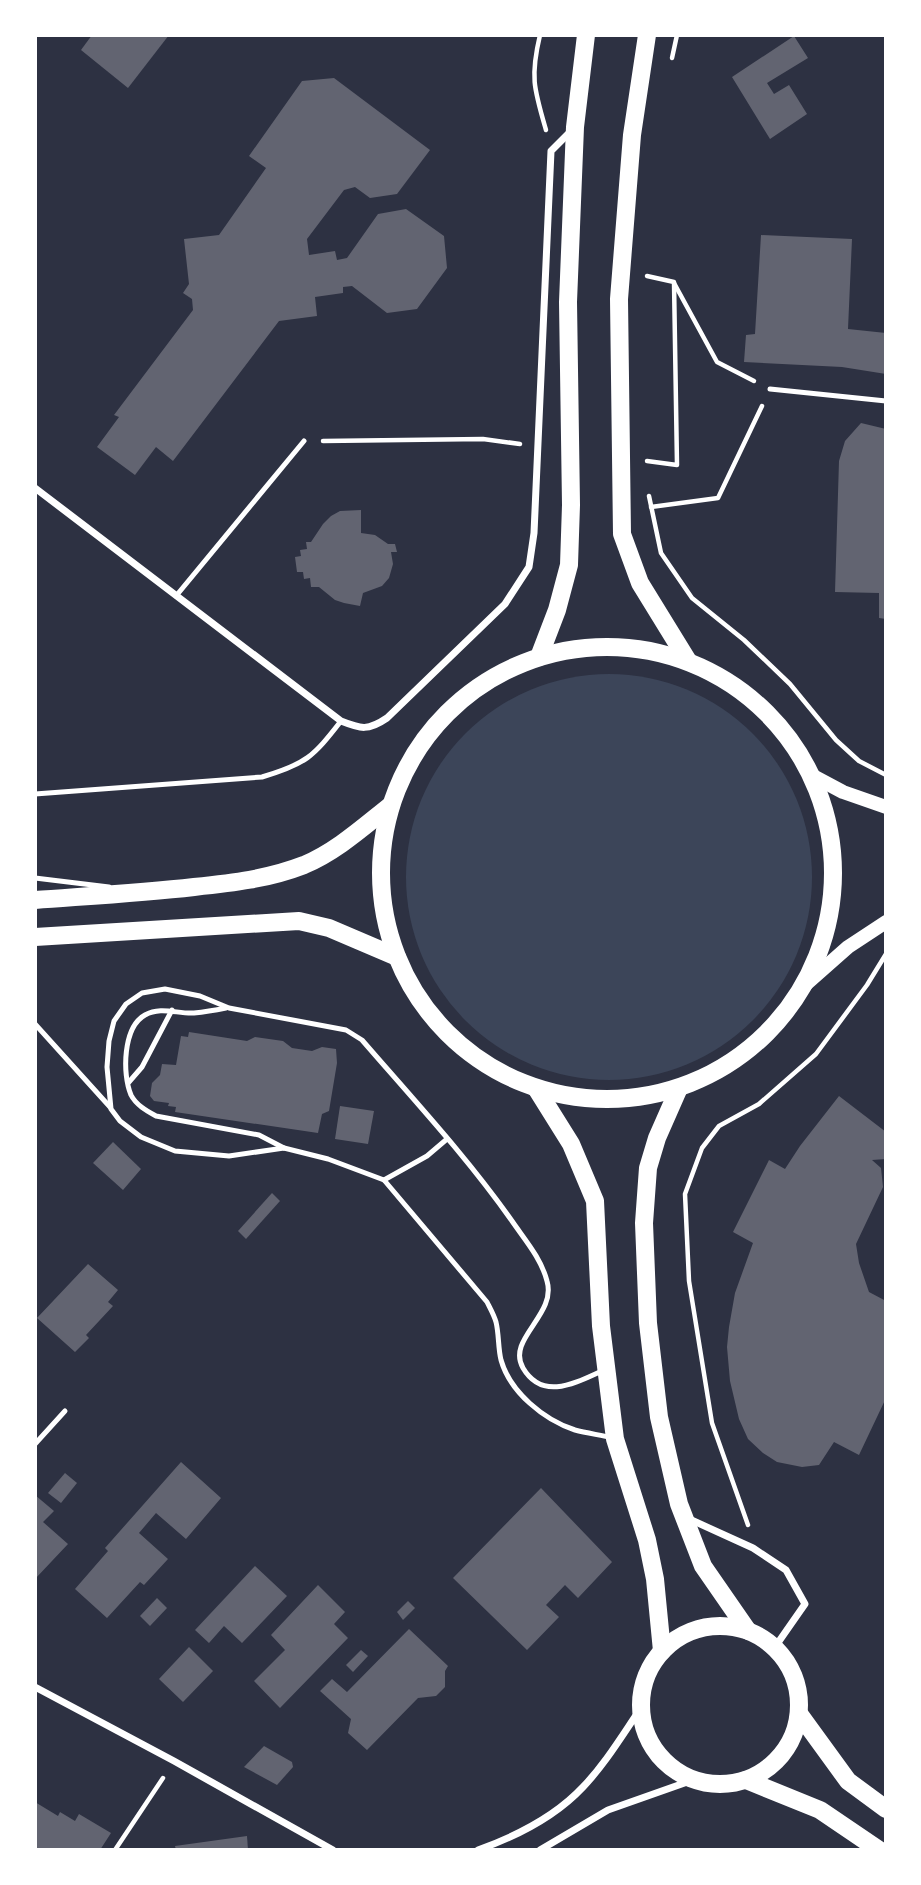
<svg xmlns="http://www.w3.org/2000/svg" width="921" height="1885" font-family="'Roboto Serif',serif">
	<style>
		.green { fill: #3c4559 }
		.building { fill: #626471 }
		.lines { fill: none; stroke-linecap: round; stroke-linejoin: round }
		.path { stroke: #fff; stroke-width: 4.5 }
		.service { stroke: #fff; stroke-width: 5 }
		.minor { stroke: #fff; stroke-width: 7 }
		.secondary { stroke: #fff; stroke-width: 14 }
		.primary { stroke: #fff; stroke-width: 18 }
	</style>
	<rect width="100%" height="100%" fill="#2d3142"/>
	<circle class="green" cx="609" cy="877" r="203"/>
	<g class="building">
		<polygon points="92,35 169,35 128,88 81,50"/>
		<polygon points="794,36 808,58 767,83 774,94 789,85 807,114 770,139 732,77"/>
		<polygon points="334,78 430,150 397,194 370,198 355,187 344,190 307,239 309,255 335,251 337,260 347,258 378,214 406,209 444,236 447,268 417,309 387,313 352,286 343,287 343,293 315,297 317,316 279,321 173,461 156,447 135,475 97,447 119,417 114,415 193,310 192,299 183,293 189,284 184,239 219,235 266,168 249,156 302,81"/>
		<polygon points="761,235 852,239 848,329 886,333 886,374 842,367 744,362 746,335 755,334"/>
		<polygon points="861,423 886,429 886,619 879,618 879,593 835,592 839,461 845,441"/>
		<polygon points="361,510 361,533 375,535 388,544 395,544 397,552 391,552 393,564 389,578 382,586 363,593 360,606 344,603 335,600 319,587 311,587 310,578 304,579 303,572 297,572 295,557 301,556 300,550 307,549 306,542 311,542 323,524 331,516 340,511"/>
		<polygon points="189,1032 247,1041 255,1037 283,1041 292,1048 312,1051 322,1047 336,1049 337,1063 329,1111 322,1114 318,1133 175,1112 176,1107 168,1106 169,1103 154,1101 150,1096 152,1083 160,1075 162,1064 176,1065 181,1036 188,1037"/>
		<polygon points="839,1096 886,1132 886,1159 872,1160 881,1168 883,1187 856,1244 859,1263 869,1292 886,1301 886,1398 859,1455 834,1442 819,1465 802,1467 777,1462 763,1453 748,1439 739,1419 730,1381 727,1347 729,1327 735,1293 753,1243 733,1232 769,1160 785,1169 800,1146"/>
		<polygon points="340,1106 374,1111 368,1144 335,1139"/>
		<polygon points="113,1142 141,1169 123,1190 93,1163"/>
		<polygon points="272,1193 280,1201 246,1239 238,1231"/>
		<polygon points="88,1264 118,1290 108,1302 113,1306 86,1335 89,1338 75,1352 37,1318"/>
		<polygon points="181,1462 221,1498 186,1539 156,1513 139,1533 168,1559 144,1585 140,1582 107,1618 75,1589 108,1551 105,1548"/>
		<polygon points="65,1473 77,1483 61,1503 48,1493"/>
		<polygon points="541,1488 612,1562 578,1598 565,1585 546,1605 559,1617 527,1650 453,1578"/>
		<polygon points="35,1495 54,1511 43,1522 68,1544 35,1579"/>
		<polygon points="255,1566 287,1596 242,1643 224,1626 209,1643 195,1630"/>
		<polygon points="318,1585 345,1612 334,1624 348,1638 280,1708 254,1681 285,1650 271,1635"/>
		<polygon points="157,1598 167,1608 150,1626 140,1616"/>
		<polygon points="408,1601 415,1608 403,1620 397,1612"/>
		<polygon points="409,1629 448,1666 445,1671 445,1687 436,1696 418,1698 367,1750 348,1733 351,1719 320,1691 332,1679 347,1692"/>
		<polygon points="189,1647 213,1671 183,1702 159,1679"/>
		<polygon points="361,1650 368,1656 353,1672 346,1665"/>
		<polygon points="264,1746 292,1762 293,1767 277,1785 244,1767"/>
		<polygon points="35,1802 58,1816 60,1812 75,1821 79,1814 111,1833 100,1850 35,1850"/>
		<polygon points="247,1836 248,1850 176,1850 175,1846"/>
	</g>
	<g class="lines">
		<g class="path">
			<path d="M540 35C530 77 534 89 546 130"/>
			<polyline points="672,58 677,35"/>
			<polyline points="674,283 717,362 754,381"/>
			<polyline points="323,441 483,439 520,444"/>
			<polyline points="647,461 677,465 674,282 647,276"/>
			<polyline points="649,496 661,553 692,598 744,640 790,684 836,740 859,761 886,775"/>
			<polyline points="651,507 718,498 762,406"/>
			<polyline points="748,1525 712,1423 689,1281 685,1194 702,1148 719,1126 759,1104 816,1054 867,985 886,954"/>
			<polyline points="115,1850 163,1778"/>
		</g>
		<g class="service">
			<polyline points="770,389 886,401"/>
			<polyline points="176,596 304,441"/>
			<path d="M35 794 262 777C306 764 313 757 341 721"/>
			<polyline points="35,878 109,887"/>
			<path d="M226 1008C216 1010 204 1012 194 1013 177 1014 161 1006 145 1015 123 1027 122 1074 131 1095 136 1105 147 1111 156 1116L259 1135 284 1148"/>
			<polyline points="35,1024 110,1107"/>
			<polyline points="129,1082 142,1067 172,1010"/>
			<polyline points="384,1180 427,1156 447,1139"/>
			<path d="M604 1370C577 1382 543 1402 523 1368 506 1339 557 1315 547 1281 541 1258 525 1240 512 1221 467 1157 413 1099 362 1040L346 1030 229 1008 200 996 165 989 142 993 126 1004 114 1021 109 1041 107 1067 111 1109 120 1121 141 1137 175 1151 229 1156 284 1148 328 1159 384 1180 487 1302C490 1308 494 1315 496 1322 499 1334 498 1348 501 1360 510 1392 544 1420 575 1430 587 1433 600 1435 613 1438"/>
			<polyline points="35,1444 65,1411"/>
		</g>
		<g class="minor">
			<path d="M35 488 341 721C361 729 368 731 387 718L505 604 529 567 534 533 551 151 571 131"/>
			<polyline points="687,1518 753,1548 786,1570 805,1604 775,1647"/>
			<polyline points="35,1687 174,1761 333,1850"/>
			<path d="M478 1850C517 1836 555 1817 583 1787 606 1763 623 1734 641 1708"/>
			<polyline points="540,1850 608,1810 693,1780"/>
		</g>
		<g class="secondary">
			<polyline points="813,776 843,792 886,807"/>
			<polyline points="805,985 848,947 886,922"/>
		</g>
		<g class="primary">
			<polyline points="647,35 632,135 619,299 622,534 640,583 688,661"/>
			<circle cx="607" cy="873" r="226"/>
			<polyline points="539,657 557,610 569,565 571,505 568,302 575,127 586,35"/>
			<path d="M35 900C88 896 141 893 194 887 232 883 268 879 304 865 337 851 363 827 391 805"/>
			<polyline points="35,937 299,921 329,928 397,957"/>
			<polyline points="536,1088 571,1144 595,1201 601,1326 615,1439 647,1540 655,1579 662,1651"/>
			<polyline points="679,1088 657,1138 648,1168 644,1223 648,1323 659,1417 679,1504 703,1566 748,1631"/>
			<circle cx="720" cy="1705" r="79"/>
			<polyline points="800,1715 848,1781 886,1809"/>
			<polyline points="746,1780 820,1810 879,1850"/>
		</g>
	</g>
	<rect width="921" height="1885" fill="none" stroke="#ffffff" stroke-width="74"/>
</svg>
